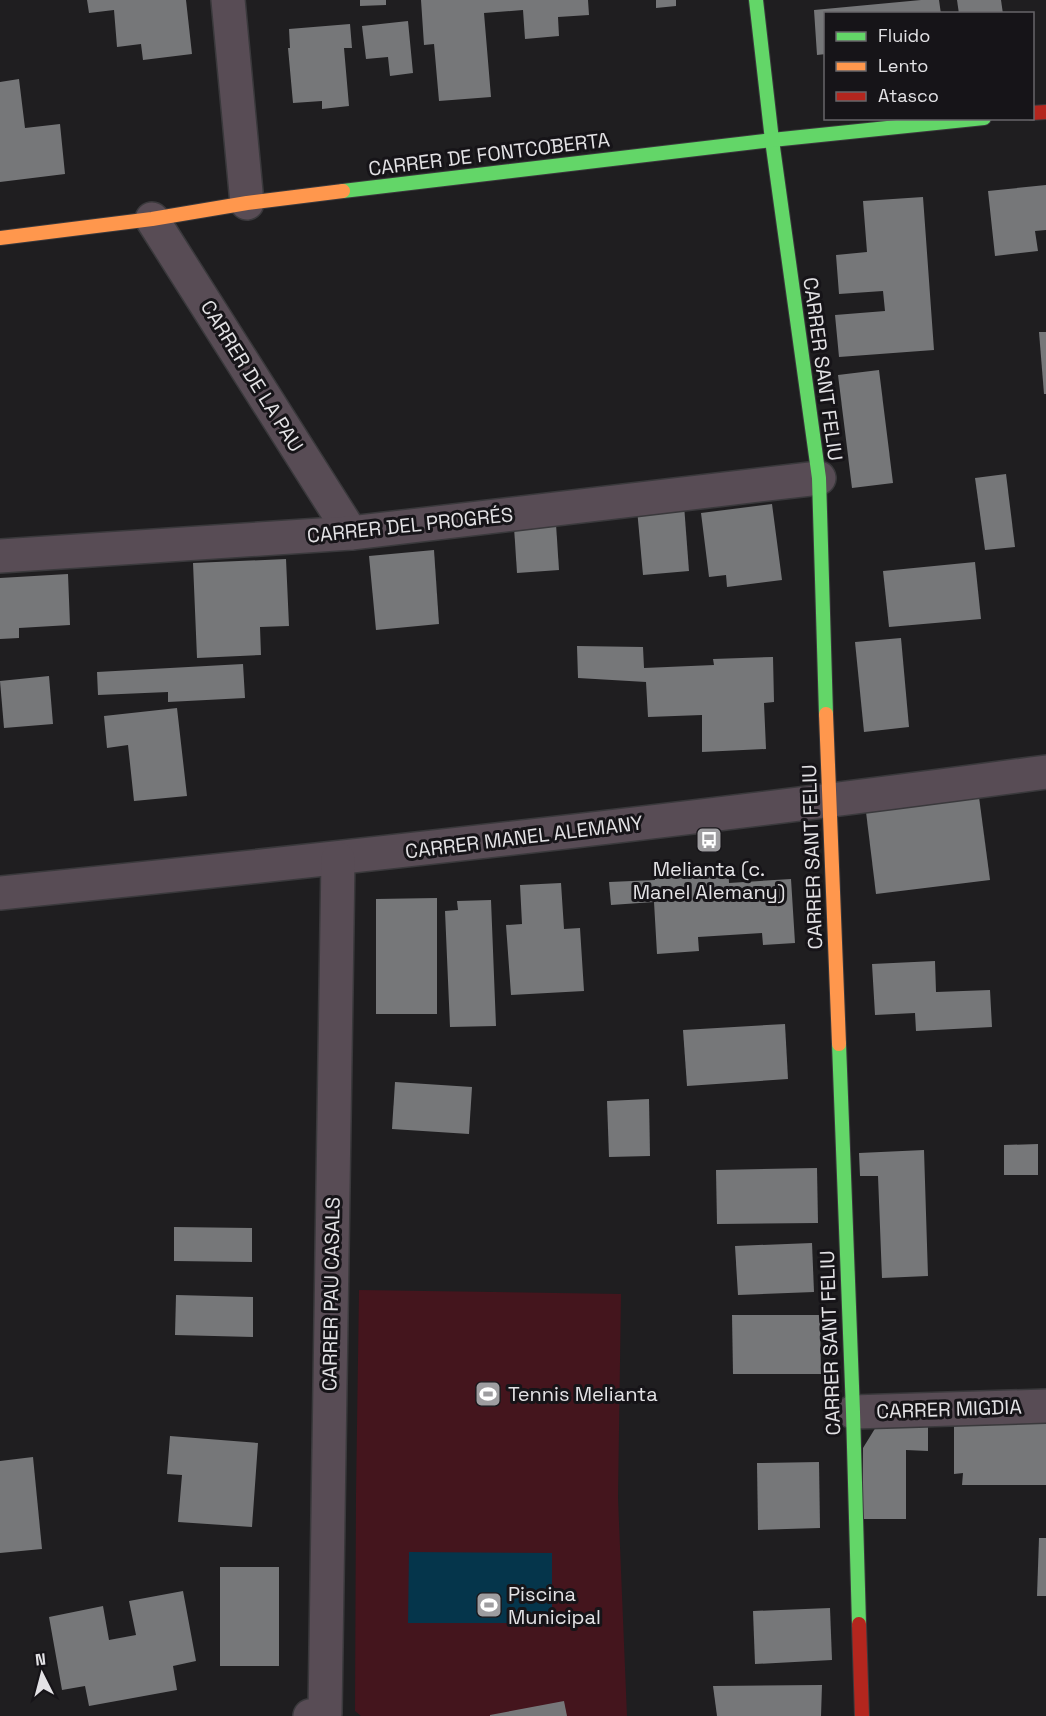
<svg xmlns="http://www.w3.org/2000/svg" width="1046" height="1716" font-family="'Space Grotesk',sans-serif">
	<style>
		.green { fill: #44151d }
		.water { fill: #05354b }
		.building { fill: #767779 }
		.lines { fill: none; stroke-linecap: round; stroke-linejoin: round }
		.street-casing { stroke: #3a393c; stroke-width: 36 }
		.fast-casing { stroke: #3a393c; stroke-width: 16 }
		.slow-casing { stroke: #3a393c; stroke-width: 16 }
		.jam-casing { stroke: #3a393c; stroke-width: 16 }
		.street { stroke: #584c55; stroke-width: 33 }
		.fast { stroke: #63d668; stroke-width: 14 }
		.slow { stroke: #ff974d; stroke-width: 14 }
		.jam { stroke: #b3261e; stroke-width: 14 }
		.labels { text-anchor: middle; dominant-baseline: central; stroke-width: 6; stroke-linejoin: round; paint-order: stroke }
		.street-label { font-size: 20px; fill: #e3e2e5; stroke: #161418 }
		.poi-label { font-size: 20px; fill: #e3e2e5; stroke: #161418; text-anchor: start }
	</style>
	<rect width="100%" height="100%" fill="#1f1e20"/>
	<polygon class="green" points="359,1290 621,1294 618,1498 627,1716 361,1716 355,1711 356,1493"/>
	<polygon class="water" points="409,1552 552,1553 552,1623 408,1623"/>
	<g class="building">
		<polygon points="87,0 186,0 192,54 143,60 141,44 117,47 114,10 89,13"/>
		<polygon points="360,0 386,0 386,5 360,6"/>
		<polygon points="421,0 588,0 589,15 558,17 559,36 525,39 523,10 484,13 491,97 439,101 434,44 424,45"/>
		<polygon points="656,0 676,0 676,6 656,8"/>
		<polygon points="921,0 939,0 941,14 826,14 826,54 817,55 814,10"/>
		<polygon points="957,0 1001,0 1003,14 959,14"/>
		<polygon points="408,21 413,73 390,76 388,57 366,59 362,26"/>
		<polygon points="350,24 352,48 344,48 349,106 322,109 322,101 293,103 288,48 290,48 289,29"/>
		<polygon points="19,79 25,128 60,124 65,174 0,182 0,82"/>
		<polygon points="1046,185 1046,230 1035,231 1038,251 995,256 988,191"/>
		<polygon points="923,197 934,350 839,357 835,315 885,311 883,291 839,294 836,255 867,252 863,201"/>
		<polygon points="1039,332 1046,332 1046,394 1044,394"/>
		<polygon points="879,370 893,483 852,488 838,375"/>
		<polygon points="1006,474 1015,547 985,550 975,478"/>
		<polygon points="772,504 782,580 727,587 726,575 709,577 701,513"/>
		<polygon points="684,505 689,571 643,575 637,509"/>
		<polygon points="556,524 559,570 517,573 514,527"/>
		<polygon points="434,550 439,624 376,630 369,556"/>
		<polygon points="286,559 289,626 260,627 261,655 197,658 193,563"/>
		<polygon points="975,562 981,619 889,627 883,571"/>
		<polygon points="68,574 70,625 19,628 19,638 0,639 0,578"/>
		<polygon points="901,638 909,727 864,732 855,642"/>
		<polygon points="577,646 643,647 644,668 714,665 713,659 773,657 774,702 764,703 766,749 702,752 702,715 648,717 646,682 578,678"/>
		<polygon points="243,664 245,698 168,702 168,692 98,695 97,672"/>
		<polygon points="49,676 53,724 4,728 0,681"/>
		<polygon points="177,708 187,796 134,801 128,745 107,748 104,716"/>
		<polygon points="979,797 990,880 876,894 866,812"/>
		<polygon points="728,864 729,883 791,879 795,943 763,945 762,933 698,937 699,951 657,954 654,902 611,905 609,882 655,880 654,870"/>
		<polygon points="561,883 564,929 580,928 584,991 511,995 506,925 522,924 520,885"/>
		<polygon points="437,898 437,1014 376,1014 376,899"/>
		<polygon points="491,900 496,1026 450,1027 445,911 458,910 457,901"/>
		<polygon points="935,961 936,992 990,990 992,1027 916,1031 915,1013 875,1015 872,964"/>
		<polygon points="785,1024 788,1079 687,1086 683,1030"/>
		<polygon points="395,1082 472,1087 469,1134 392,1129"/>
		<polygon points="649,1099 650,1156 609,1157 607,1101"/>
		<polygon points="1038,1144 1038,1175 1004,1175 1004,1145"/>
		<polygon points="924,1150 928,1276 882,1278 878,1176 860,1176 859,1153"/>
		<polygon points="817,1168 818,1223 717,1224 716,1170"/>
		<polygon points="174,1227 252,1228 252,1262 174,1261"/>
		<polygon points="812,1243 814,1292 738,1295 735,1246"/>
		<polygon points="176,1295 253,1297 253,1337 175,1335"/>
		<polygon points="732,1315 820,1315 821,1374 733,1374"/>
		<polygon points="879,1422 928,1423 928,1451 906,1450 906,1519 863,1519 863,1448"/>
		<polygon points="954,1423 1046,1423 1046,1485 962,1485 963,1473 954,1474"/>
		<polygon points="170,1436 258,1443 252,1527 178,1522 182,1475 167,1474"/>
		<polygon points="33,1457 42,1549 0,1553 0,1461"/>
		<polygon points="819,1462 820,1528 758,1530 757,1463"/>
		<polygon points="1039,1538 1046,1538 1046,1596 1037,1596"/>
		<rect x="220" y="1567" width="59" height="99"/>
		<polygon points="183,1591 196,1661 173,1666 177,1690 89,1706 85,1686 62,1690 49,1617 103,1606 109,1640 136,1635 129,1601"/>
		<polygon points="830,1608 832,1660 755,1664 753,1611"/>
		<polygon points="822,1685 821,1716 717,1716 713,1686"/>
		<polygon points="564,1701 567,1716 490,1716 490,1715"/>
	</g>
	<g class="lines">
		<g class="street-casing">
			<g id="street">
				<polyline points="228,0 247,203"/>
				<polyline points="152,219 351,533"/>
				<polyline points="0,556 351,533 819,478"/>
				<path d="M0 893C349 858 698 819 1046 772"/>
				<polyline points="853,1412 1046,1406"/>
				<polyline points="310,1716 325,1713 338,859"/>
			</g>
		</g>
		<g class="fast-casing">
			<g id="fast">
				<polyline points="756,0 772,140 819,478 826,714"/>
				<polyline points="343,191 772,140 984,118"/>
				<polyline points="839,1044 853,1412 859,1624"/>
			</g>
		</g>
		<g class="slow-casing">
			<g id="slow">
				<polyline points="0,238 152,219 247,203 343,191"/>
				<polyline points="826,714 839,1044"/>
			</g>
		</g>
		<g class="jam-casing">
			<g id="jam">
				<polyline points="1032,113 1046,112"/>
				<polyline points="859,1624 862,1716"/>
			</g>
		</g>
		<use href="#street" class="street"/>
		<use href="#fast" class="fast"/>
		<use href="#slow" class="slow"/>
		<use href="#jam" class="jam"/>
	</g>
	<defs>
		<g id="bus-square" transform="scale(1.35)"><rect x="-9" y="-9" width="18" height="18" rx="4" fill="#9e9da0" stroke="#161418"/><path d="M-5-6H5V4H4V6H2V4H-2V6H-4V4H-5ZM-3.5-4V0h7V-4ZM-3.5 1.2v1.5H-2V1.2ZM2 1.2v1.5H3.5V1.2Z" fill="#fff"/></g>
		<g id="stadium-square" transform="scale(1.35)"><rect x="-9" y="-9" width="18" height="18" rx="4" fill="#9e9da0" stroke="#161418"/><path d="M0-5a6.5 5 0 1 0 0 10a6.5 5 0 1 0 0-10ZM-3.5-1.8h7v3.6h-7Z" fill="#fff"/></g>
	</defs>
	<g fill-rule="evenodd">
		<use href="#bus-square" x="709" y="840"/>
		<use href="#stadium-square" x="488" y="1394"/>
		<use href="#stadium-square" x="489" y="1605"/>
	</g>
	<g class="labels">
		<g class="street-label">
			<text transform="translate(489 154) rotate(-7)">CARRER DE FONTCOBERTA</text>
			<text transform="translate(823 369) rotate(82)">CARRER SANT FELIU</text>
			<text transform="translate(252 376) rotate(58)">CARRER DE LA PAU</text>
			<text transform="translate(410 525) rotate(-6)">CARRER DEL PROGRÉS</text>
			<text transform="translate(524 837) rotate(-7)">CARRER MANEL ALEMANY</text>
			<text transform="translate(812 857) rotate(-92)">CARRER SANT FELIU</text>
			<text transform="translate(331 1294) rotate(-89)">CARRER PAU CASALS</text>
			<text transform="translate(830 1343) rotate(-92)">CARRER SANT FELIU</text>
			<text transform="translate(949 1409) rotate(-2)">CARRER MIGDIA</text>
		</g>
		<g class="poi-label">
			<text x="709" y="869" text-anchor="middle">Melianta (c.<tspan x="709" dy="23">Manel Alemany)</tspan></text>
			<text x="508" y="1394">Tennis Melianta</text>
			<text x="508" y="1594">Piscina<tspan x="508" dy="23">Municipal</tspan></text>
		</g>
	</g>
	<rect x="824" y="12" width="210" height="108" fill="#161418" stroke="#68666a" stroke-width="1.5"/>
	<rect x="836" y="32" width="30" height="9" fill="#63d668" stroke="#68666a" stroke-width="1.5"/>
	<text x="878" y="42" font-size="18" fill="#e3e2e5">Fluido</text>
	<rect x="836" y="62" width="30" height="9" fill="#ff974d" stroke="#68666a" stroke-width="1.5"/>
	<text x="878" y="72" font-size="18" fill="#e3e2e5">Lento</text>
	<rect x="836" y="92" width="30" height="9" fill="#b3261e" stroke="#68666a" stroke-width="1.5"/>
	<text x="878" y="102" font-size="18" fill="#e3e2e5">Atasco</text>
	<g transform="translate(42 1674) rotate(354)" stroke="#161418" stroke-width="4.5" paint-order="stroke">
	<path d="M0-4.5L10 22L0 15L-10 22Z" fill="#e3e2e5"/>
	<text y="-9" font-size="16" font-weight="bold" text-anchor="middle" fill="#e3e2e5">N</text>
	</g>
</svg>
